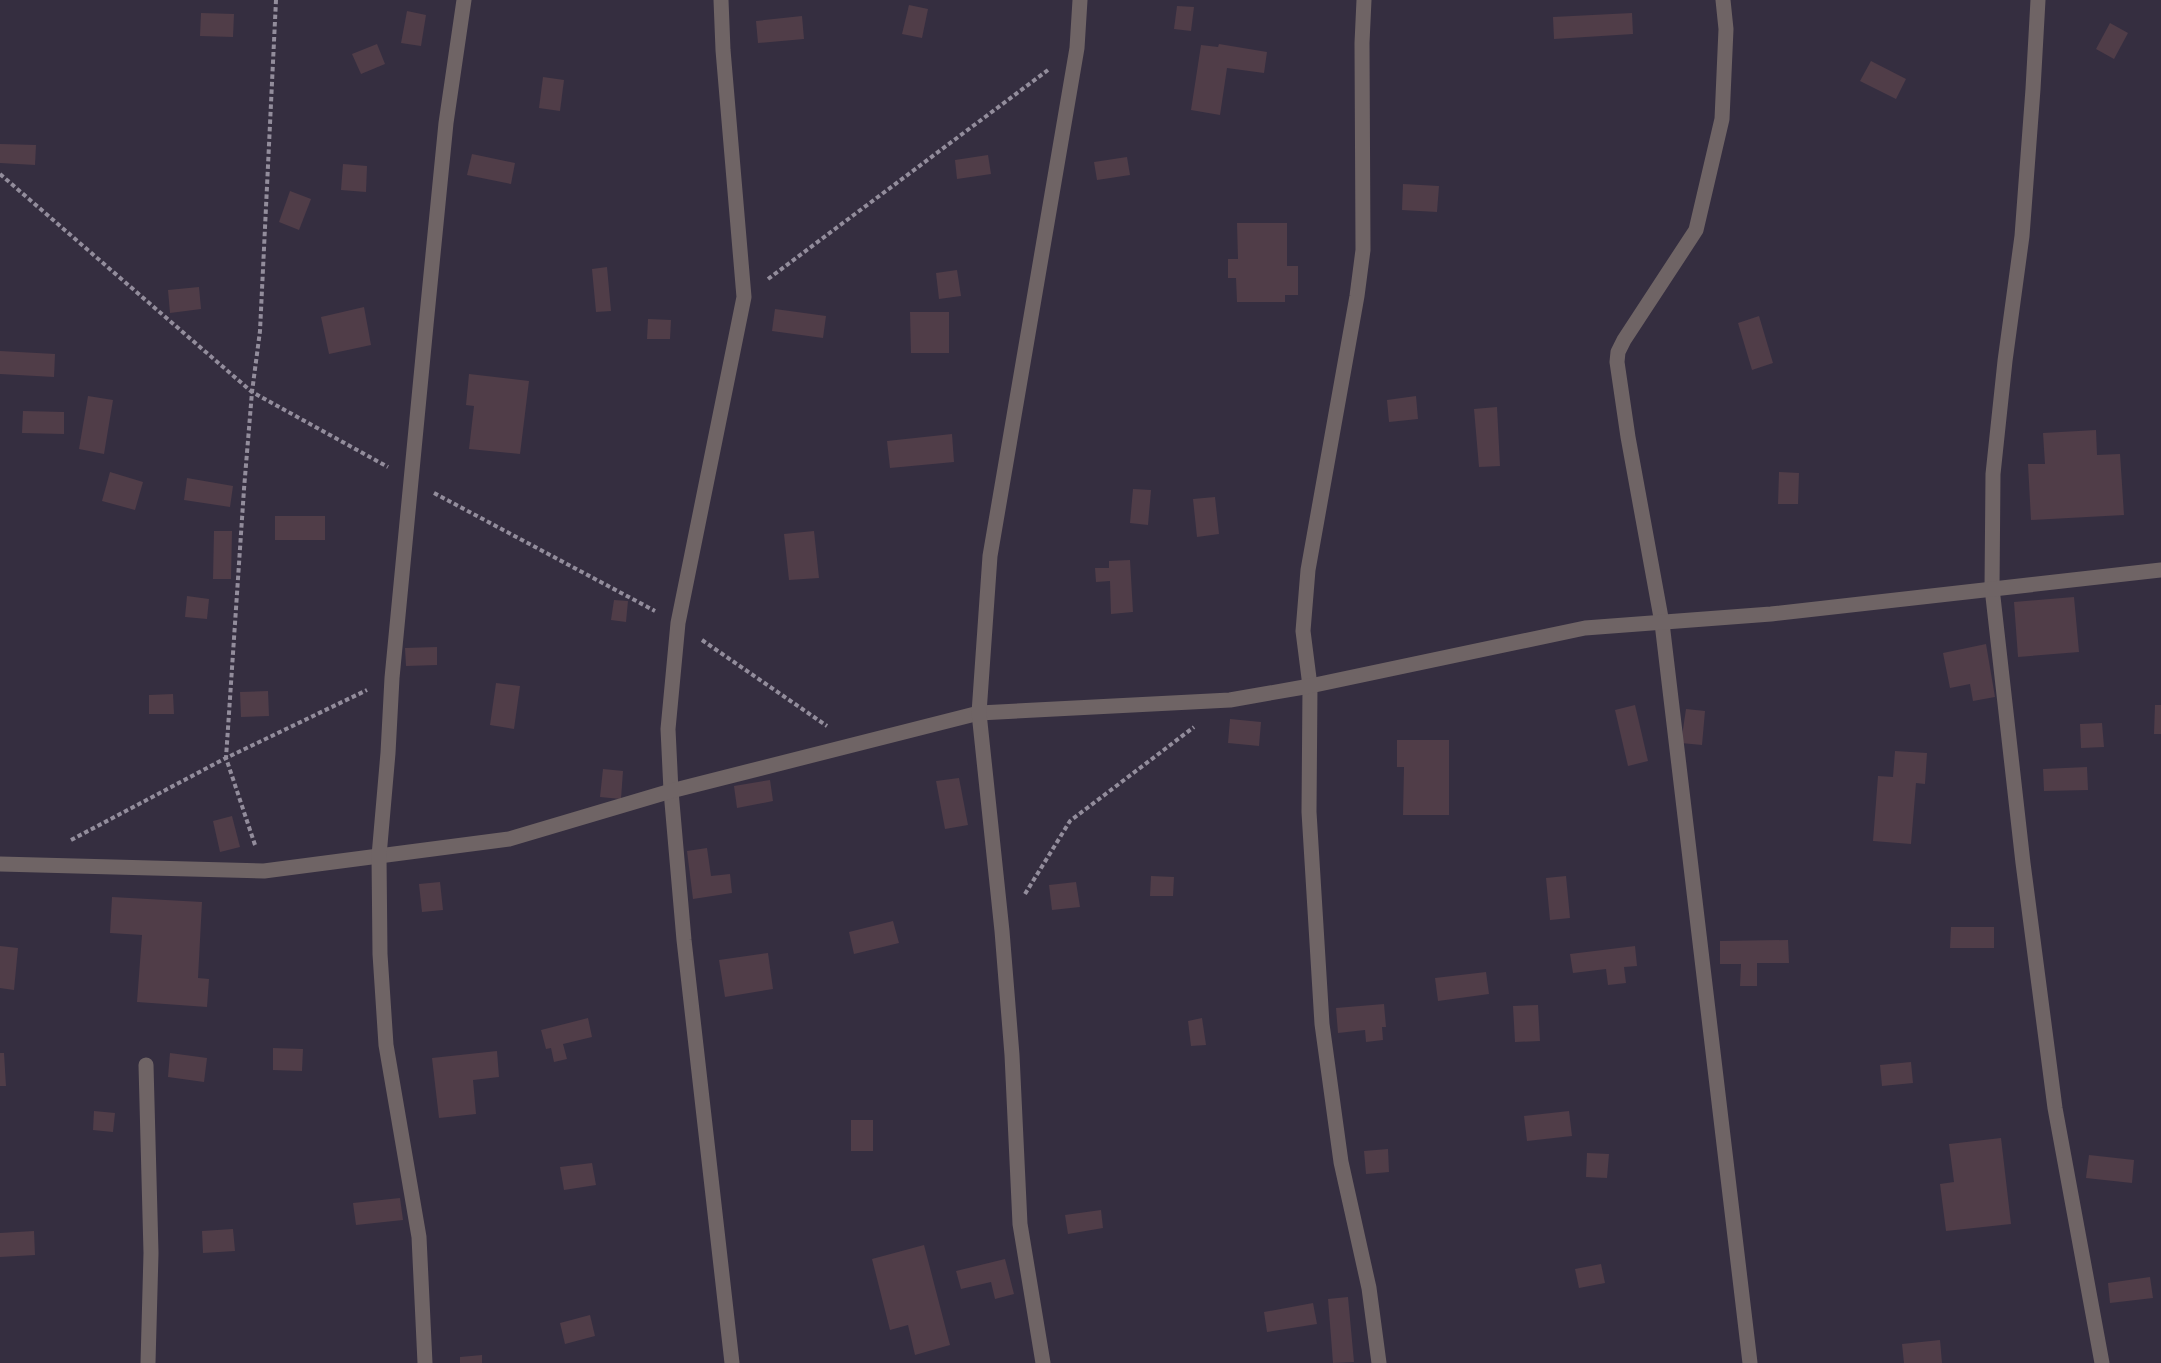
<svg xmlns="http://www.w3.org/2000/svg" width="2161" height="1363" font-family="'Golos Text',sans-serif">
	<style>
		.building { fill: #503d48 }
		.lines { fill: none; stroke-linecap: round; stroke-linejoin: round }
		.path { stroke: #938d9c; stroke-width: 4; stroke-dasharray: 4.5 3; stroke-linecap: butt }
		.street { stroke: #6f6465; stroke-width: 15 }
	</style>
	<rect width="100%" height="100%" fill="#352e40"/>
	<g class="building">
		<polygon points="909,5 928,9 922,38 902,34"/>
		<polygon points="1177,6 1194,7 1191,31 1174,29"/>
		<polygon points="407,11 426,15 421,46 401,43"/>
		<polygon points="201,13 234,14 233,37 200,36"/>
		<polygon points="1632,13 1633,34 1554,39 1553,17"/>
		<polygon points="802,16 804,39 758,43 756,21"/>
		<polygon points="2110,23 2128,33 2114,59 2096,49"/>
		<polygon points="377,44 385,64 361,74 352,54"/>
		<polygon points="1219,44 1267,52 1264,73 1227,68 1220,115 1191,110 1201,45 1218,47"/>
		<polygon points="1871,61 1906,79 1896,99 1860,81"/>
		<polygon points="543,77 564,80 560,111 539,108"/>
		<polygon points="0,144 36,145 35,165 0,163"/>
		<polygon points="472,154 515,163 511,184 467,175"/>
		<polygon points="988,155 991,174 957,179 955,160"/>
		<polygon points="1127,157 1130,175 1097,180 1094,162"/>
		<polygon points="343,164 367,166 366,192 341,190"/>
		<polygon points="1403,184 1439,186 1437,212 1402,210"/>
		<polygon points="290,191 311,199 299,230 279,222"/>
		<polygon points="1237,223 1287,223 1287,266 1298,266 1298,295 1285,295 1285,302 1237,302 1236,278 1228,278 1228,259 1238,259"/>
		<polygon points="607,267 611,311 596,312 592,269"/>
		<polygon points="957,270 961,296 939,299 936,273"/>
		<polygon points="199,287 201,309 170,313 168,290"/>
		<polygon points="364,307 371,345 329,354 321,317"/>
		<polygon points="775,309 826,316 823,338 772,331"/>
		<polygon points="910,312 949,312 949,353 911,353"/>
		<polygon points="1759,316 1773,363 1752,370 1738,323"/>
		<polygon points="648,319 671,320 670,339 647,339"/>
		<polygon points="0,351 55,354 54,377 0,374"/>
		<polygon points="469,374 529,381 520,454 469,449 474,406 466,405"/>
		<polygon points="88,396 113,400 104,454 79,449"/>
		<polygon points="1416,396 1418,419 1389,422 1387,400"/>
		<polygon points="1497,407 1500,466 1479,467 1474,409"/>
		<polygon points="23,411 64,412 64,434 22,433"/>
		<polygon points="2096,430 2097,455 2120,454 2124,515 2031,520 2028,464 2045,464 2043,433"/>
		<polygon points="952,434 954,462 890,468 887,441"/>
		<polygon points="110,472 143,482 135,510 102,501"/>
		<polygon points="1779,472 1799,473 1798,504 1778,504"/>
		<polygon points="187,478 233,486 230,507 184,500"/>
		<polygon points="1133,489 1151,490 1148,525 1130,523"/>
		<polygon points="1215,497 1219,534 1197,537 1193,499"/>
		<rect x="275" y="516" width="50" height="24"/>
		<polygon points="214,531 232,531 231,579 213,579"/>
		<polygon points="814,531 819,578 789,580 784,534"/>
		<polygon points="1130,560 1133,612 1111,614 1110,581 1096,582 1095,568 1109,568 1109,561"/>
		<polygon points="187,596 209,599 207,619 185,617"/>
		<polygon points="2074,597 2079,652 2018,657 2014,602"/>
		<polygon points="614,600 628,601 626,622 611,620"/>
		<polygon points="1986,644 1995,697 1973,701 1970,684 1950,688 1943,653"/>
		<polygon points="437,647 437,665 406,666 405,648"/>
		<polygon points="496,683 520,686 514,729 490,725"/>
		<polygon points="268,691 269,716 241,717 240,692"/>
		<polygon points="173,694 174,714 149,714 149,695"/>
		<polygon points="1635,705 1648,761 1628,766 1615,710"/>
		<polygon points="2155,705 2161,705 2161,734 2154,734"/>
		<polygon points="1686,709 1705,711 1702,745 1681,743"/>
		<polygon points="1230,719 1261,722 1259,746 1228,743"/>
		<polygon points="2102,723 2104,747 2081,748 2080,724"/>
		<polygon points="1397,740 1449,740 1449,815 1403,815 1404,767 1397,767"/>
		<polygon points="1895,751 1927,753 1925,784 1916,783 1911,844 1873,841 1878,776 1893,777"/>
		<polygon points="2087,767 2088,790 2044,791 2043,769"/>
		<polygon points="603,769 623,771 621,799 600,797"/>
		<polygon points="959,778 968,825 945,829 936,781"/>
		<polygon points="770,780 773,801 737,808 734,786"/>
		<polygon points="232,816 240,847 220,852 213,821"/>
		<polygon points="707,848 711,876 730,874 732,893 693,899 687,851"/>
		<polygon points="1151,876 1174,877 1173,896 1150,896"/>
		<polygon points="1566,876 1570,918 1550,920 1546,878"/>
		<polygon points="440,882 443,910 422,912 419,884"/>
		<polygon points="1076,882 1080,907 1052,910 1049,885"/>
		<polygon points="112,897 202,902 198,978 209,979 207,1007 137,1002 142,935 110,933"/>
		<polygon points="893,921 899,943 854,954 849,932"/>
		<polygon points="1951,927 1994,927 1994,948 1950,948"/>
		<polygon points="1788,940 1789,963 1757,963 1757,986 1740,986 1741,964 1720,964 1720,941"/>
		<polygon points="0,946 18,948 14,990 0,988"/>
		<polygon points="1635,946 1637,966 1624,967 1626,983 1608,985 1606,969 1573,973 1570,954"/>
		<polygon points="768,953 773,989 725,997 719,960"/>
		<polygon points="1486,972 1489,994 1438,1001 1435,978"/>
		<polygon points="1384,1004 1386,1027 1382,1027 1383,1040 1366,1042 1365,1030 1338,1033 1336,1008"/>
		<polygon points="1538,1005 1540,1041 1515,1042 1513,1006"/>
		<polygon points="588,1018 592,1037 563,1044 567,1059 554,1062 551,1048 546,1049 541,1030"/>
		<polygon points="1202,1018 1206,1045 1191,1046 1188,1021"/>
		<polygon points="273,1048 303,1049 302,1071 273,1070"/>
		<polygon points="497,1051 499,1077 473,1080 476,1114 439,1118 432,1058"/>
		<polygon points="0,1053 4,1053 6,1086 0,1086"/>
		<polygon points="170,1053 207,1058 204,1082 168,1077"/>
		<polygon points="1911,1062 1913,1083 1882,1086 1880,1065"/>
		<polygon points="94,1111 115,1113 113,1132 93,1130"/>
		<polygon points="1569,1111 1572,1136 1527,1141 1524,1116"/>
		<rect x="851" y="1120" width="22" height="31"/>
		<polygon points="2001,1138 2011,1224 1946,1231 1940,1184 1954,1182 1949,1144"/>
		<polygon points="1388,1149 1389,1172 1366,1174 1364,1151"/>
		<polygon points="1587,1153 1609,1154 1607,1178 1586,1177"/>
		<polygon points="2089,1155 2134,1160 2132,1183 2086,1178"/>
		<polygon points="592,1163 596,1185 564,1190 560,1167"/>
		<polygon points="400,1198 403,1220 356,1225 353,1203"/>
		<polygon points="1101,1210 1103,1228 1068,1234 1065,1215"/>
		<polygon points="233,1229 235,1251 203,1253 202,1231"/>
		<polygon points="34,1231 35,1255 0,1257 0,1233"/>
		<polygon points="924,1245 950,1345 915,1355 908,1325 890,1330 872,1259"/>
		<polygon points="1005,1259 1014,1294 995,1299 991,1282 961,1289 956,1271"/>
		<polygon points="1601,1264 1605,1283 1579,1288 1575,1269"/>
		<polygon points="2150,1277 2153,1298 2110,1303 2108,1283"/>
		<polygon points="1348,1297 1354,1362 1333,1363 1328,1299"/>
		<polygon points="1313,1303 1317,1324 1267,1332 1264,1312"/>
		<polygon points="590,1315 595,1336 565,1344 560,1323"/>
		<polygon points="1940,1340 1942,1363 1904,1363 1902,1344"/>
		<polygon points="482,1355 482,1363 460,1363 460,1357"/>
	</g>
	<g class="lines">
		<g class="path">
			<polyline points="0,174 252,392 388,467"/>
			<polyline points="768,279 1048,70"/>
			<polyline points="434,493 655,611"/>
			<polyline points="702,640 827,726"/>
			<polyline points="71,840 226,758 367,690"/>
			<polyline points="255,845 226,758 244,489 252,392 260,331 276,0"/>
			<polyline points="1025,894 1070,821 1194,727"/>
		</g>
		<g class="street">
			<polyline points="721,0 723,50 744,297 678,623 668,729 671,791 684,940 732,1363"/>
			<polyline points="1364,0 1362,43 1363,250 1357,296 1308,570 1303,631 1310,686 1309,812 1322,1024 1341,1162 1369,1288 1379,1363"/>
			<polyline points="1723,0 1726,29 1722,119 1696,230 1624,340 1618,352 1617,362 1628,437 1662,623 1750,1363"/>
			<polyline points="2038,0 2033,89 2022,236 2005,361 1993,474 1992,588 2023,863 2055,1108 2102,1363"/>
			<polyline points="0,864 264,871 509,839 671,791 979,713 1230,700 1310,686 1585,628 1771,614 2161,570"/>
			<polyline points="146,1065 151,1253 148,1363"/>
			<polyline points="425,1363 419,1237 386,1045 380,954 379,856 388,753 392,678 426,325 446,123 464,0"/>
			<polyline points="1043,1363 1020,1224 1012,1055 1002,931 979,713 990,556 1077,48 1080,0"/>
		</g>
	</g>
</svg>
